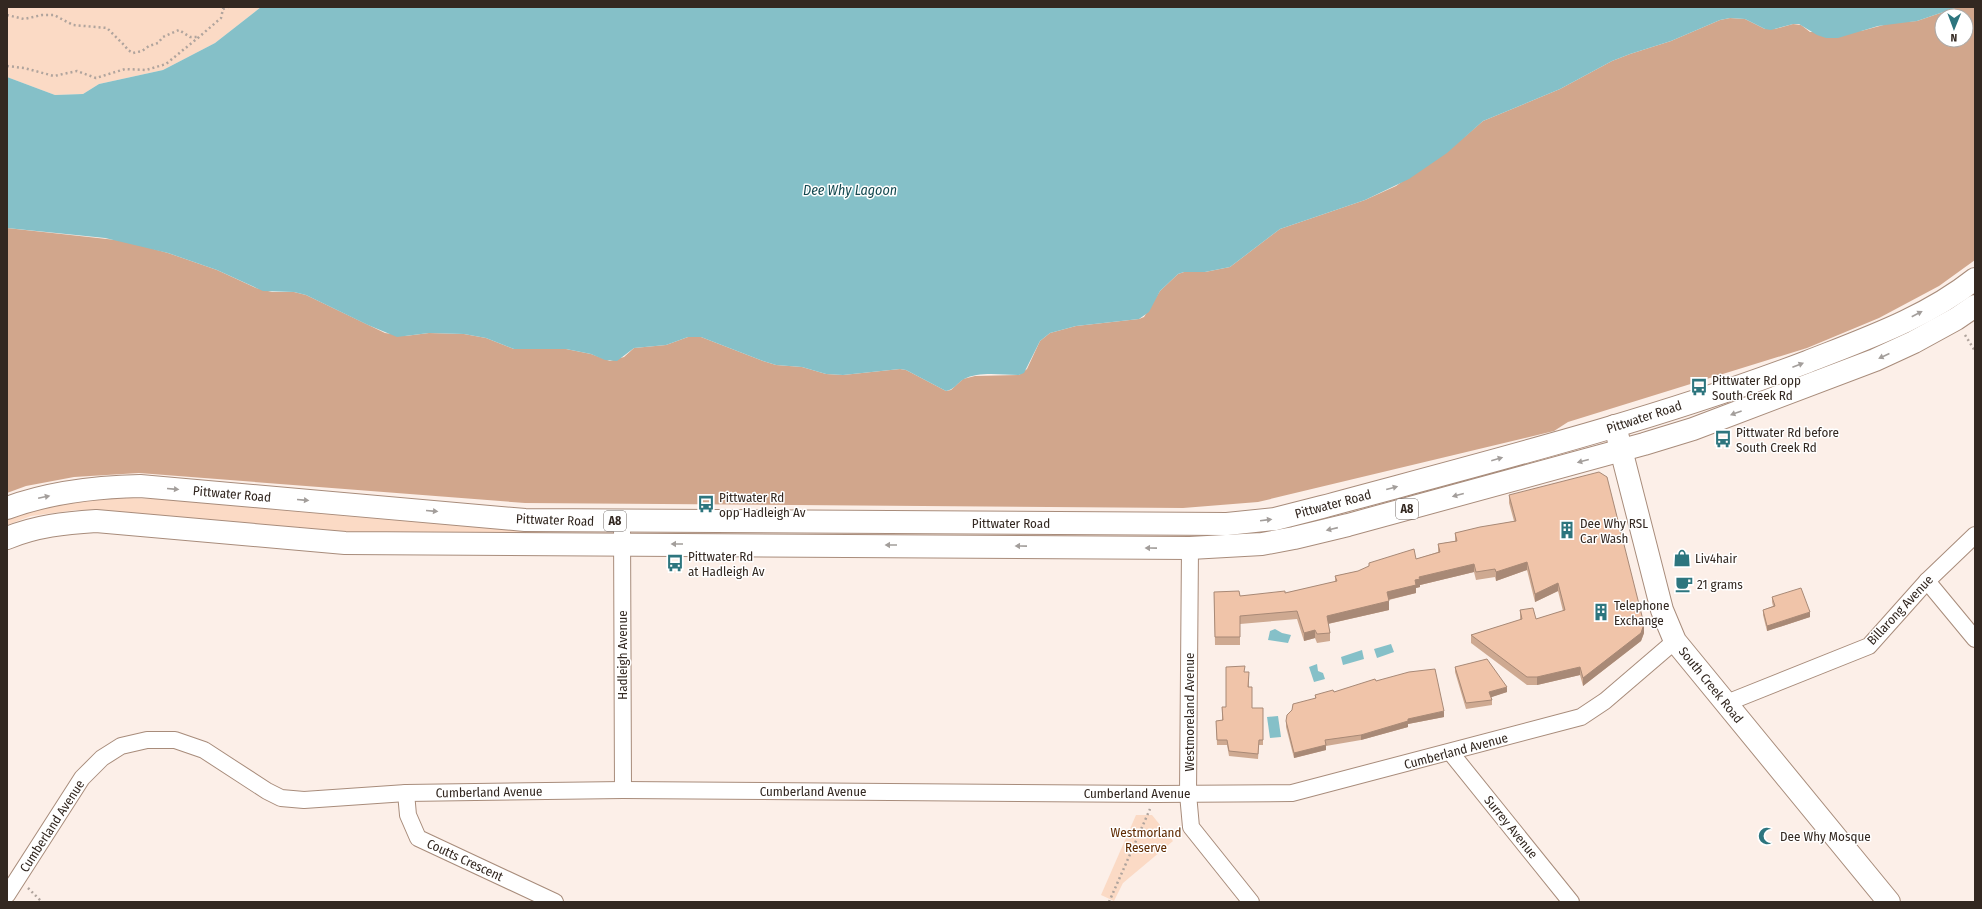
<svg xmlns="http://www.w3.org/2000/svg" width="1982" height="909" font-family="'Fira Sans Condensed',sans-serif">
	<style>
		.green { fill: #fbdac5 }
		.forest { fill: #d1a68c; fill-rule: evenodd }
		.water { fill: #85c0c8 }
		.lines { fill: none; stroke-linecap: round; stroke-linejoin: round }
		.street-casing { stroke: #a88c7b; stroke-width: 18 }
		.secondary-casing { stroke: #a88c7b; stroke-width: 24 }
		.highway-casing { stroke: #a88c7b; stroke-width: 24 }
		.path { stroke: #b0a49d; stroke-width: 2.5; stroke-dasharray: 2 3; stroke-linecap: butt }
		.street { stroke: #fff; stroke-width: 16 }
		.secondary { stroke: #fff; stroke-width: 22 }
		.highway { stroke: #fff; stroke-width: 22 }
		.wall { fill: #cea991 }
		.shaded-wall { fill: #a88976 }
		.building { fill: #f0c4a9; stroke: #a88976 }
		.oneway { fill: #a39e9b }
		.labels { text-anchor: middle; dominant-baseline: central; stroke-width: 3; stroke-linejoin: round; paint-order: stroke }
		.shield { fill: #fff; stroke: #706864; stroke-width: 1 }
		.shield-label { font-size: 12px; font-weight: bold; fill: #332821 }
		.poi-label { font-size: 13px; fill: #332821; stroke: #fff; text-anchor: start }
		.street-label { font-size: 13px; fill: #332821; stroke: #fff }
		.park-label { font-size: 13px; fill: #5f2a00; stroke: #fff }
		.water-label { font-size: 14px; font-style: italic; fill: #134950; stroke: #fff }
	</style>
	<rect width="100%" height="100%" fill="#fcefe8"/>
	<g class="green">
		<polygon points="7,7 261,7 215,43 163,70 99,84 83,94 55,95 7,77"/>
		<polygon points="129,498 186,500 558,534 374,533 311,530 76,510 31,516 7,525 7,518 12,516 77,501"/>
		<polygon points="1136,815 1152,815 1173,841 1123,883 1114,901 1101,895"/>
	</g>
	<path class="forest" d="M1958 7H1975V260L1939 286 1879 318 1807 348 1568 422 1554 431 1258 502 1183 508 525 503 139 473 74 477 26 486 7 493V228L125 241 168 253 217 270 256 288 272 292H294L306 295 385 333 405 336 429 333 464 334 486 338 514 349H566L591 354 610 361 624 357 634 348 666 345 688 337H701L763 361 776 365 802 367 826 374 843 375 900 369 906 370 946 391 951 390 963 379 975 376 1019 375 1027 369 1040 341 1050 333 1076 326 1139 319 1144 317 1160 291 1178 274 1184 272H1205L1230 267 1280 229 1365 200 1396 186 1462 139 1483 121 1560 89 1612 61 1630 54 1671 41 1720 20 1730 18 1745 19 1765 29H1775L1793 24 1801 25 1810 32 1861 31 1891 23 1917 21ZM1942 16H1966V40H1942Z"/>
	<g class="water">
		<path d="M261 7H1958L1917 21 1878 26 1838 38H1826L1817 35 1799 24H1793L1771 30 1765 29 1745 19 1730 18 1720 20 1671 41 1630 54 1612 61 1560 89 1483 121 1447 153 1409 179 1365 200 1280 229 1230 267 1205 272H1184L1178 274 1160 291 1149 312 1139 319 1076 326 1050 333 1040 341 1024 373 1019 375C1003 375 979 371 964 379 957 383 954 390 946 391L906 370 900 369 843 375 826 374 802 367 776 365 763 361 701 337H688L666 345 634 348 617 361 605 360 591 354 566 349H514L486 338 464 334 429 333 397 337 368 325 306 295 294 292 263 291 217 270 168 253 105 238 7 228V77L55 95 83 94 99 84 163 70 215 43Z"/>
		<polygon points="1275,629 1282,633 1291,635 1288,643 1268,640 1270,631"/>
		<polygon points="1391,644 1394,652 1377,658 1374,649"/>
		<polygon points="1362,650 1364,659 1343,665 1341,657"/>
		<polygon points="1317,664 1318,671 1323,673 1325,679 1314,682 1309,667"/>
		<polygon points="1278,716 1281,737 1270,738 1267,717"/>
	</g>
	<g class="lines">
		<g class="street-casing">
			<g id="street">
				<polyline points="622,521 623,790"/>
				<polyline points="1190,548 1188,794 1191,827 1251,902"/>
				<polyline points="1927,581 1975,639"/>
				<polyline points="1724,704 1869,646 1927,581 1975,535"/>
				<polyline points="1451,753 1571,902"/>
				<polyline points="406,793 408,815 418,838 555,902"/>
				<polyline points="7,895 82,778 102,758 121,746 147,740 175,740 204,750 267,791 281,798 304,800 406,793 623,790 1157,794 1292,793 1581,717 1605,701 1675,641"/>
			</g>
		</g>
		<g class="secondary-casing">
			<polyline id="secondary" points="1615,426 1662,610 1675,641 1889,902"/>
		</g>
		<g class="highway-casing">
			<g id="highway">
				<path d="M7 508C50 492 95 487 140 486L525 520 1227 524 1275 519 1322 507C1484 463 1649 422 1807 362 1865 339 1926 318 1975 279"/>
				<path d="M7 538C36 526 65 523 96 521L345 543 1190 548 1262 544 1294 538 1348 525 1644 444 1693 429 1875 360 1914 342 1956 319 1975 306"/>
			</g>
		</g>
		<g class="path">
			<polyline points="7,15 24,19 42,15 54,15 73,25 107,28 125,46 128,50 133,53 142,51 149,46 158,43 163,37 179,30 190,37 199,37"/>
			<polyline points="7,66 24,68 54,76 77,71 96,78 125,69 146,70 166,64 199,37 221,18 223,9 228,7"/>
			<polyline points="1965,335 1975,351"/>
			<polyline points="28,888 42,902"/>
			<polyline points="1109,902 1150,809"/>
		</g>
		<use href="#street" class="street"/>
		<use href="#secondary" class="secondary"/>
		<use href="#highway" class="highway"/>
	</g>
	<g class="wall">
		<polygon points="1509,495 1644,633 1641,641 1583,686 1580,675 1537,685 1527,685 1471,643 1471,635 1520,620 1520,610 1536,619 1563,611 1558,591 1535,602 1527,570 1496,581 1495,577 1476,580 1474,572 1420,585 1420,587 1416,588 1416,593 1389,600 1389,610 1328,624 1330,633 1330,641 1317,643 1315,638 1304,641 1297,619 1240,624 1240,645 1215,645 1214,592 1240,596 1285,593 1335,582 1335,576 1416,559 1438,552 1438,544 1455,541 1455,533 1514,521 1509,503"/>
		<polygon points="1772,597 1810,617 1767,631 1763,615 1763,610 1773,606 1772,602"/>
		<polygon points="1455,667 1507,692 1491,697 1492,700 1492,705 1466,709 1455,672"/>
		<polygon points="1245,672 1249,678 1249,687 1252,708 1263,708 1263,745 1259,745 1258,759 1229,756 1227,745 1217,745 1216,721 1222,720 1222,707 1226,707"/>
		<polygon points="1376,681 1444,717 1408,724 1408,727 1361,740 1326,746 1326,750 1294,758 1286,727 1286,721 1315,698 1315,695 1334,692"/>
	</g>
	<g class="shaded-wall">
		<polygon points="1527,562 1527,570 1496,581 1496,572"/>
		<polygon points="1474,564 1474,572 1420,585 1420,587 1416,588 1416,593 1387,600 1387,592 1415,580 1419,577"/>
		<polygon points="1558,583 1558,591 1535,602 1535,594"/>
		<polygon points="1389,601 1389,610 1327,624 1327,616"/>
		<polygon points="1810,612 1810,617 1767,631 1767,626"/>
		<polygon points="1644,624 1644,633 1641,641 1583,686 1583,678"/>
		<polygon points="1315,630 1315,638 1304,641 1304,633"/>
		<polygon points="1580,667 1580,675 1537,685 1537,677"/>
		<polygon points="1507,687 1507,692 1489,698 1489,692"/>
		<polygon points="1444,711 1444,717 1408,724 1408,719"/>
		<polygon points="1408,721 1408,727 1361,740 1361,735"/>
		<polygon points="1326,745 1326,750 1294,758 1294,753"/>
	</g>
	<g class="building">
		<polygon points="1599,472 1607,477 1644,624 1641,633 1583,678 1580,667 1537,677 1527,677 1471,635 1522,619 1520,610 1533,608 1536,619 1565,610 1558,583 1535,594 1527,562 1496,572 1495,569 1476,572 1474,564 1419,577 1420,579 1415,580 1416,585 1387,592 1389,601 1327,616 1330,633 1317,634 1315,630 1304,633 1297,611 1240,616 1240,637 1215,637 1214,592 1239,591 1240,596 1285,591 1285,593 1337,581 1335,576 1358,571 1369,566 1369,563 1414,549 1416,559 1440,552 1438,544 1457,541 1455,533 1480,527 1516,521 1509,495"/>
		<polygon points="1801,588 1810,612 1767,626 1763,610 1775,606 1772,597"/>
		<polygon points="1487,659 1507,687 1489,692 1492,700 1466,703 1455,667"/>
		<polygon points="1245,666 1244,672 1249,672 1248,687 1252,687 1252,708 1263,708 1263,740 1259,740 1258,754 1229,751 1227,740 1217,740 1216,721 1223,720 1222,707 1226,707 1226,667"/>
		<polygon points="1435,669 1444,711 1408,719 1408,721 1361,735 1325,740 1326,745 1294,753 1286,721 1287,715 1292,710 1293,704 1316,698 1315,695 1333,690 1334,692 1375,679 1376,681 1409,672"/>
	</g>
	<defs><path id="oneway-solid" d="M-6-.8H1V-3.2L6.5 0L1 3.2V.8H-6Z"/></defs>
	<g class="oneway">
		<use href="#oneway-solid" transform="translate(1917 314) rotate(-28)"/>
		<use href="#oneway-solid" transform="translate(1884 356) rotate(155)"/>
		<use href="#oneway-solid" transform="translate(1798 365) rotate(-21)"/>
		<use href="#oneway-solid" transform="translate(1736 413) rotate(160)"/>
		<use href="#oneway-solid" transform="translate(1497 459) rotate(-16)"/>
		<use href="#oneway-solid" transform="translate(1583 461) rotate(165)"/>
		<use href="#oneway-solid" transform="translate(1392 488) rotate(-15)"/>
		<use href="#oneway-solid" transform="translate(173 489) rotate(5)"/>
		<use href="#oneway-solid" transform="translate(1458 495) rotate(165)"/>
		<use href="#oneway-solid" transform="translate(44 497) rotate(-12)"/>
		<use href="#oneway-solid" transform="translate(303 500) rotate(5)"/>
		<use href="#oneway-solid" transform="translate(432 511) rotate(5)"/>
		<use href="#oneway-solid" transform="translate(1266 520) rotate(-7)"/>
		<use href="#oneway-solid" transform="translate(1332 529) rotate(167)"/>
		<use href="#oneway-solid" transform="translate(677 544) rotate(-180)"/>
		<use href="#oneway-solid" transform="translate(891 545) rotate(-180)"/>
		<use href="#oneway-solid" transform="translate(1021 546) rotate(-179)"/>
		<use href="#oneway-solid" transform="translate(1151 548) rotate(-179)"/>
	</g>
	<defs>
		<g id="bus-bare" transform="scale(1.38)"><path d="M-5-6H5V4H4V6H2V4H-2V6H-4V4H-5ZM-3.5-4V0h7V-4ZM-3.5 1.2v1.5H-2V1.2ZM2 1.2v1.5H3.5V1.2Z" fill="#2d757e" stroke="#fff" stroke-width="2.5" paint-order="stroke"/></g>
		<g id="building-bare" transform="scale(1.38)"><path d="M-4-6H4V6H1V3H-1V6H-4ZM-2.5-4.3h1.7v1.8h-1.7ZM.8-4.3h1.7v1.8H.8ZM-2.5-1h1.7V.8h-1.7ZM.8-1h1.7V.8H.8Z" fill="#2d757e" stroke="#fff" stroke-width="2.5" paint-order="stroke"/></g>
		<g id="shop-bare" transform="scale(1.38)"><path d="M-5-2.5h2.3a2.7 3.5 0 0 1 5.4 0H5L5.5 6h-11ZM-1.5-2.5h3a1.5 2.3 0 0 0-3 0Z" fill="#2d757e" stroke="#fff" stroke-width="2.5" paint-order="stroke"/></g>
		<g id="cafe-bare" transform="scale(1.38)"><path d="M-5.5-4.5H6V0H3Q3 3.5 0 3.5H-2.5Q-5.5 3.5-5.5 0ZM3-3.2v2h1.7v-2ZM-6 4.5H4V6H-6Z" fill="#2d757e" stroke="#fff" stroke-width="2.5" paint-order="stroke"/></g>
		<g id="mosque-bare" transform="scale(1.38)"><path d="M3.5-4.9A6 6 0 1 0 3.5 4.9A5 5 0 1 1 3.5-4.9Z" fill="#2d757e" stroke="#fff" stroke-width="2.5" paint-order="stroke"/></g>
	</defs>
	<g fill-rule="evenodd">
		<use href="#bus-bare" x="1699" y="387"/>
		<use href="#bus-bare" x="1723" y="439"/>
		<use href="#bus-bare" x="706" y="504"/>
		<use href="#building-bare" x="1567" y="530"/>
		<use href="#shop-bare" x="1682" y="558"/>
		<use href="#bus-bare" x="675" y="563"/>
		<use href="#cafe-bare" x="1684" y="584"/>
		<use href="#building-bare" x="1601" y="612"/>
		<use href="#mosque-bare" x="1767" y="836"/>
	</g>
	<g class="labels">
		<g class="shield">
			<rect x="1396" y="499" width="22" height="20" rx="3"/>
			<rect x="604" y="511" width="22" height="20" rx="3"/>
		</g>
		<g class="shield-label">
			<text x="1407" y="509">A8</text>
			<text x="615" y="521">A8</text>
		</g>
		<g class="poi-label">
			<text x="1712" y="380">Pittwater Rd opp<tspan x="1712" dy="15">South Creek Rd</tspan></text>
			<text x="1736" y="432">Pittwater Rd before<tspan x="1736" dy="15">South Creek Rd</tspan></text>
			<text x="719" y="497">Pittwater Rd<tspan x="719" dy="15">opp Hadleigh Av</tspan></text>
			<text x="1580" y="523">Dee Why RSL<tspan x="1580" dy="15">Car Wash</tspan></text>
			<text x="688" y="556">Pittwater Rd<tspan x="688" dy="15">at Hadleigh Av</tspan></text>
			<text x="1695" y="558">Liv4hair</text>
			<text x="1697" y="584">21 grams</text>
			<text x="1614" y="605">Telephone<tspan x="1614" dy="15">Exchange</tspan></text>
			<text x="1780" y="836">Dee Why Mosque</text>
		</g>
		<g class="street-label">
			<text transform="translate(1644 417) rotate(-18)">Pittwater Road</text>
			<text transform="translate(232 494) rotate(5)">Pittwater Road</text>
			<text transform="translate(1333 504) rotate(-15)">Pittwater Road</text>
			<text transform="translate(555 520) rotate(2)">Pittwater Road</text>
			<text x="1011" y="523">Pittwater Road</text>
			<text transform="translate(1900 610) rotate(-47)">Billarong Avenue</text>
			<text transform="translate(622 655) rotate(-90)">Hadleigh Avenue</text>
			<text transform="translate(1711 685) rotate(51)">South Creek Road</text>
			<text transform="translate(1189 712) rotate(-90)">Westmoreland Avenue</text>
			<text transform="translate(1456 751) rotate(-15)">Cumberland Avenue</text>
			<text x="813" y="791">Cumberland Avenue</text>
			<text transform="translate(489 792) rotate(-1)">Cumberland Avenue</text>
			<text x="1137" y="793">Cumberland Avenue</text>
			<text transform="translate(52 826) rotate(-57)">Cumberland Avenue</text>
			<text transform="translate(1511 827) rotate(51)">Surrey Avenue</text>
			<text transform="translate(465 860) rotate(25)">Coutts Crescent</text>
		</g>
		<g class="park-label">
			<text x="1146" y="832">Westmorland<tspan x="1146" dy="15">Reserve</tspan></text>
		</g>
		<g class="water-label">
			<text x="850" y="190">Dee Why Lagoon</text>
		</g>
	</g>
	<rect width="1982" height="909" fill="none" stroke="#332821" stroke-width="16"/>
	<g transform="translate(1954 28) rotate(181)"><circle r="19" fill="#ffffff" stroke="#ada9a6"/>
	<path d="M0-3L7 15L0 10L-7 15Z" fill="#2d757e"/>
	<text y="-6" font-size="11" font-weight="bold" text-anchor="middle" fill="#332821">N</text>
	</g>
</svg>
